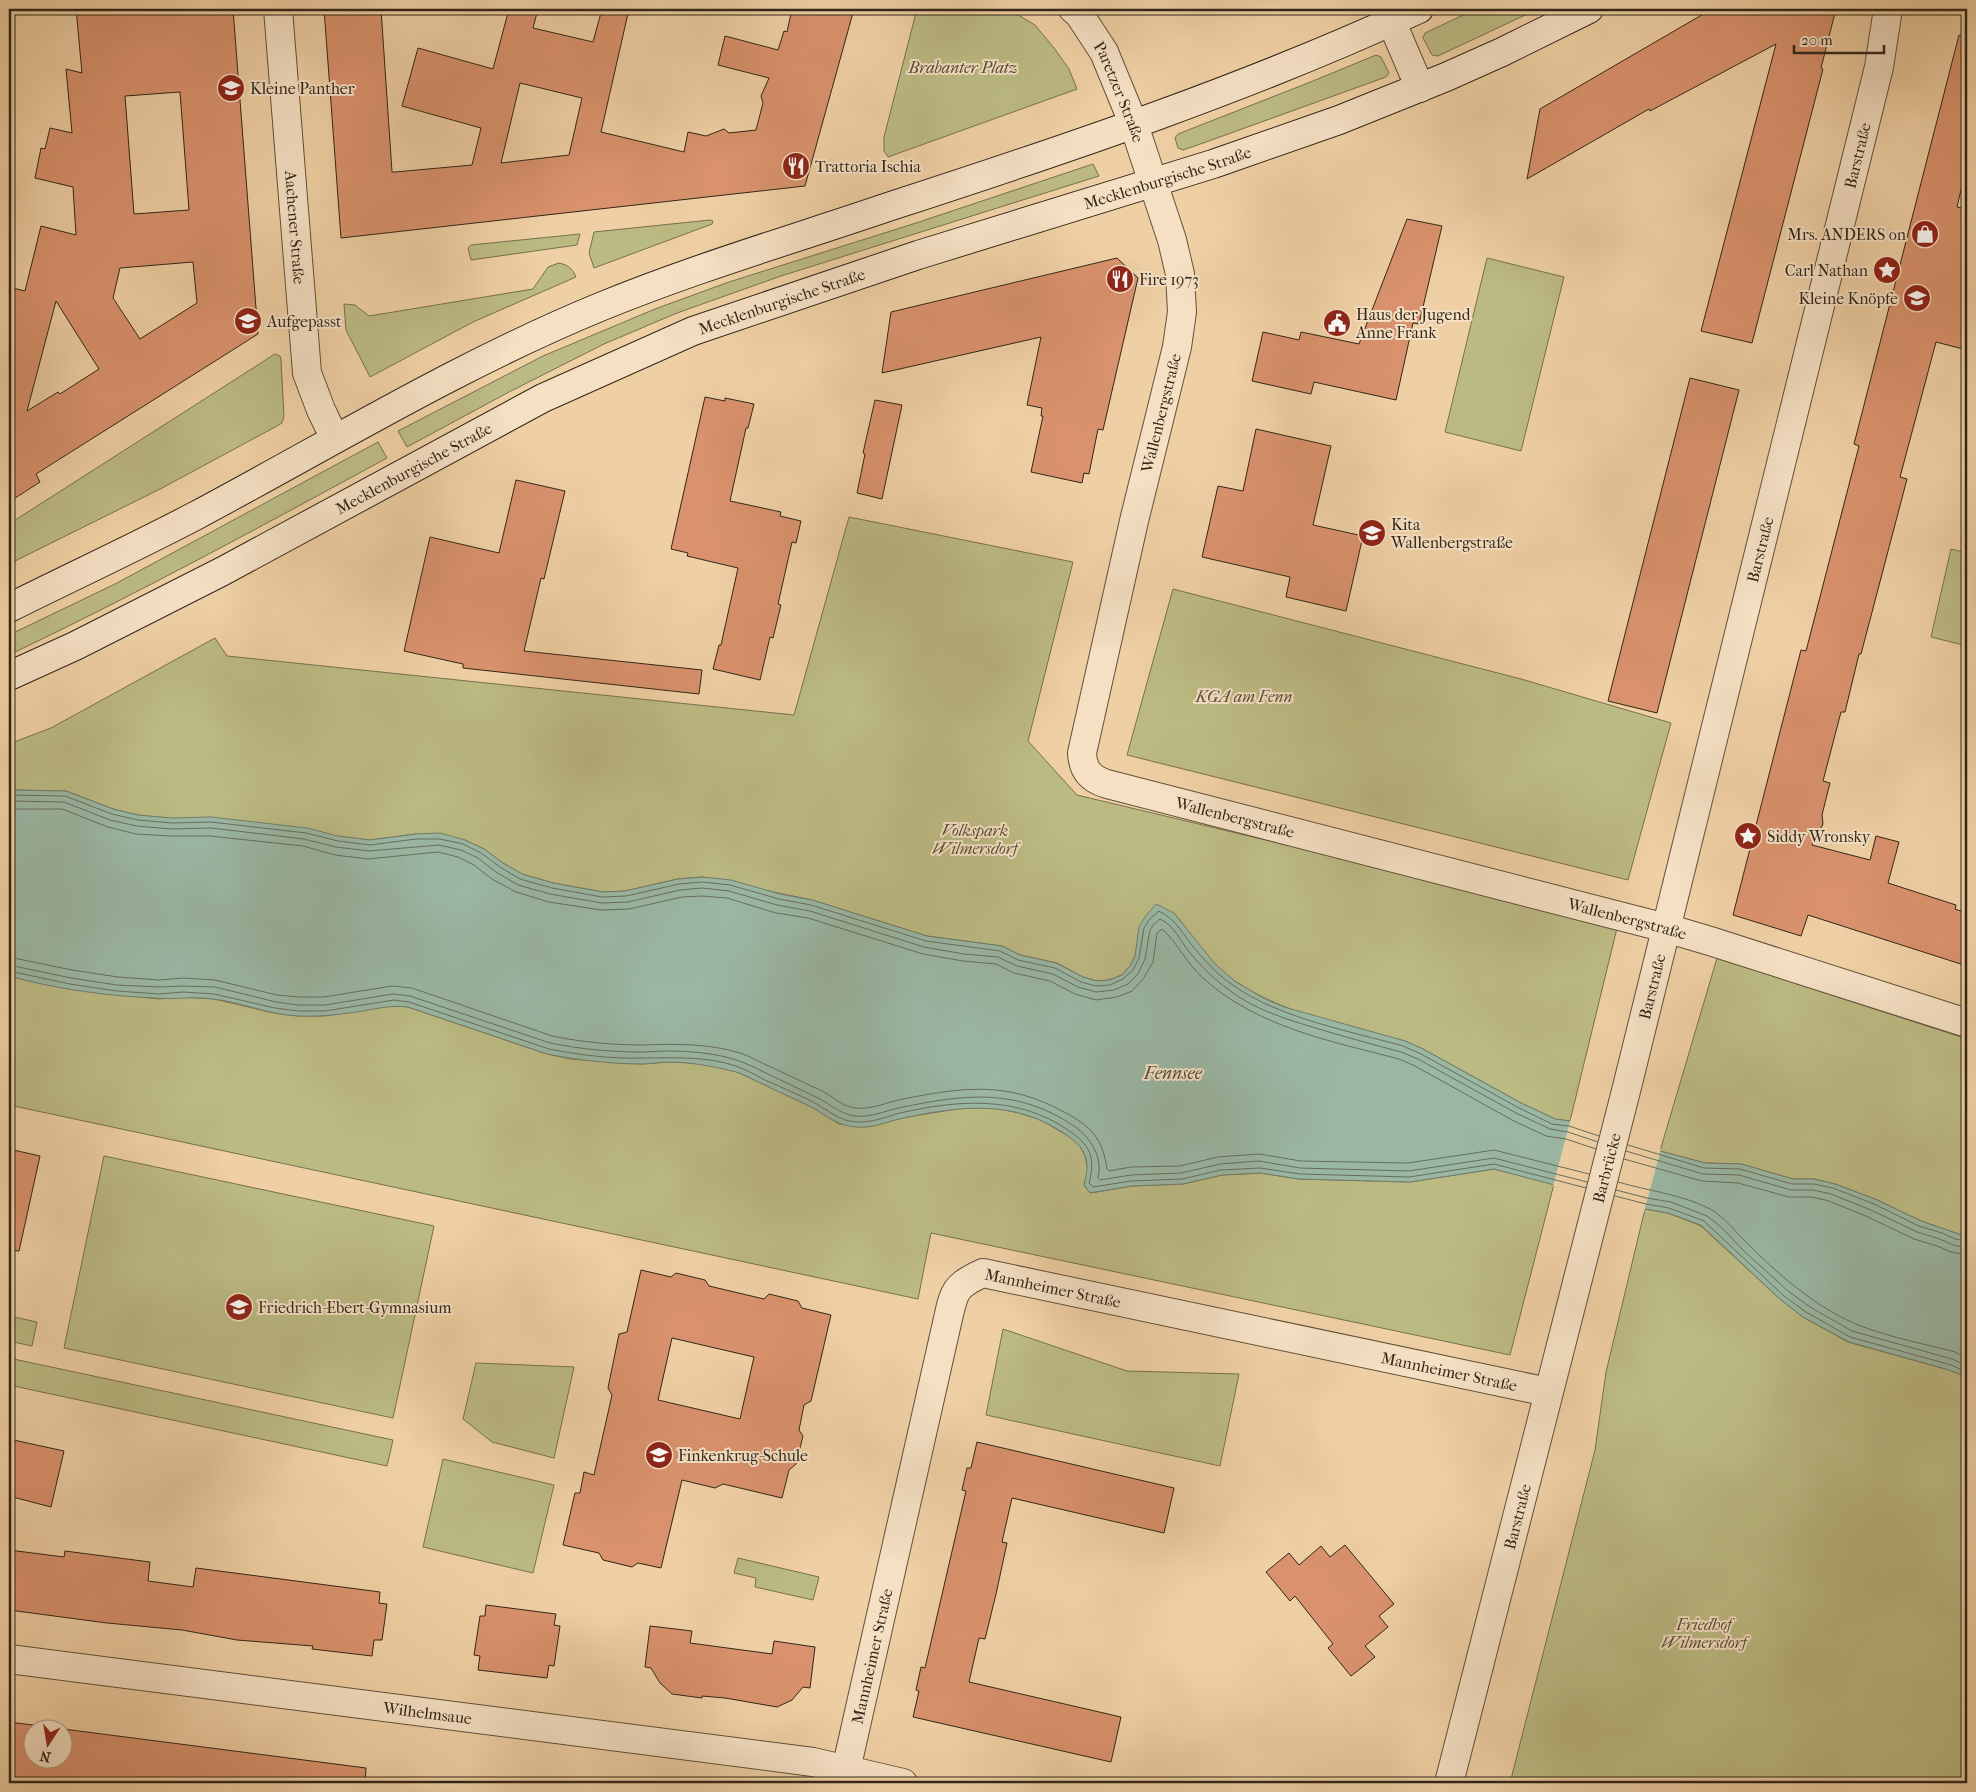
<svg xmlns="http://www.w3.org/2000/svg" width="1976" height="1792" font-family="'IM FELL French Canon',serif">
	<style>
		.green { fill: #bcba83; stroke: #76704e }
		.water { fill: #9ab7a4; stroke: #707d6c }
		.pier { fill: #efd0a4 }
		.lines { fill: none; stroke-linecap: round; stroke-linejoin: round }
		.shore { stroke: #666e5e; stroke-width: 1 }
		.building { fill: #d9926d; stroke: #312618; fill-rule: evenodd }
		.minor-casing { stroke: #60503b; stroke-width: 30 }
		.secondary-casing { stroke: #312618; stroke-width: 30 }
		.minor { stroke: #f5e0c4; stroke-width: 28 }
		.secondary { stroke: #f5e0c4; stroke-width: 28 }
		.labels { text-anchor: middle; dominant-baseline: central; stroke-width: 4; stroke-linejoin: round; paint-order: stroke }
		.park-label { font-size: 16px; font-style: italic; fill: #544b33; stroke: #f5e0c4 }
		.poi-label { font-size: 16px; fill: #312618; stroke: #f5e0c4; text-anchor: start }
		.street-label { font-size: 16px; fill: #312618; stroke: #f5e0c4 }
		.water-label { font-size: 18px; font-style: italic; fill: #4b4a3b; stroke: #f5e0c4 }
	</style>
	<rect width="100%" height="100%" fill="#efd0a4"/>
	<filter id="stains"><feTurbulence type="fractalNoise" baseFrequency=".004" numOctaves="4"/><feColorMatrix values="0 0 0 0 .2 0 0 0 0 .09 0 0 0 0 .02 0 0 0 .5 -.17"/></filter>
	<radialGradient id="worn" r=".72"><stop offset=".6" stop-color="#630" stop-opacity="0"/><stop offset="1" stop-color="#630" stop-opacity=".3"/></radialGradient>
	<g class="green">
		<polygon points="917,9 1008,9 1035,25 1054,48 1069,69 1077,89 888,157 884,151 884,137"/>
		<polygon points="1476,9 1538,9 1438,56 1432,55 1423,38 1425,33"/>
		<polygon points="1376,55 1381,57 1389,73 1386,77 1206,142 1183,150 1178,148 1175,138 1178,134 1313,81"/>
		<polygon points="1093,164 1099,176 781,276 677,313 604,344 509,392 407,447 398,431 543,356 655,309 729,282 916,223"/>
		<polygon points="710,220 713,221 712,224 594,268 589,253 594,232"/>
		<polygon points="580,234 577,245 471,260 468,248 471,245"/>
		<polygon points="1487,258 1564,277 1521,451 1445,432"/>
		<path d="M559 263C568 265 572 268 576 277L473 322 370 377 346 330 344 304 355 305 369 316 533 289 548 267Z"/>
		<polygon points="275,354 280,356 281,360 284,416 282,423 277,426 162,488 9,564 9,524"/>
		<path d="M378 442 387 458C262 526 137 594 9 655V635L115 584Z"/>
		<path d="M849 517 1073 562 1028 741 1077 795 1618 924 1570 1121 1555 1119 1521 1103 1423 1049 1405 1041C1342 1025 1262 1010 1214 964 1199 948 1188 929 1174 913L1135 956 1130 966 1122 975 1109 980 1097 981 1083 977 1057 963 1020 955 1002 946 927 936 812 900 702 877 678 879 625 891 603 892 553 883 522 874 503 863 484 849 465 840 416 834 370 840 138 815 113 809 66 791 9 790V744L51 728 215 638 227 656 794 715Z"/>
		<polygon points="1951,549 1967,553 1967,646 1931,637"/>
		<polygon points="1173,589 1521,679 1671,723 1628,880 1127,755"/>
		<polygon points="1717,958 1967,1039 1967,1237 1921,1221 1875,1199 1835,1184 1814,1179 1793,1179 1741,1164 1705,1163 1660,1151"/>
		<polygon points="9,976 69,989 159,999 183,997 214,999 274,1013 298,1016 325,1016 395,1005 408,1007 547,1054 571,1059 642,1064 667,1062 696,1063 735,1071 814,1108 839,1124 872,1126 901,1118 969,1107 995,1108 1019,1113 1041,1120 1078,1142 1085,1156 1088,1170 1084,1185 1090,1193 1132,1186 1183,1184 1222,1175 1260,1173 1299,1179 1410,1182 1494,1169 1554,1184 1510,1355 931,1233 918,1299 9,1105"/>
		<polygon points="104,1156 434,1226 393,1418 64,1348"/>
		<polygon points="1645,1209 1668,1213 1701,1226 1781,1300 1803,1317 1848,1342 1949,1370 1967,1377 1967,1783 1510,1783 1595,1450 1606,1372"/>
		<polygon points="9,1316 37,1322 32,1346 9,1341"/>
		<polygon points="1003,1329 1127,1371 1239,1374 1220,1466 986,1415"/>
		<polygon points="9,1358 393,1440 387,1466 9,1385"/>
		<polygon points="476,1363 574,1367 554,1458 492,1442 463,1419"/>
		<polygon points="443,1459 554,1485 533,1573 423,1547"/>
		<polygon points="738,1558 819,1577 813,1600 755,1587 756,1578 734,1573"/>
	</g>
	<path class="water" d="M9 790 66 791 113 809 138 815 172 818 211 817 307 828 338 836 370 840 416 834 440 833 465 840 484 849 503 863 522 874 553 883 603 892 625 891 678 879 702 877 731 880 780 894 812 900 927 936 1002 946 1020 955 1056 963 1083 977 1097 981 1109 980 1122 975 1130 966 1135 956 1139 927 1145 917 1156 904 1174 913 1215 964 1236 982 1263 998 1284 1007 1405 1041 1423 1049 1521 1103 1555 1119 1570 1121 1660 1151 1705 1163 1741 1164 1793 1179H1814L1835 1184 1875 1199 1921 1221 1967 1237V1377L1949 1370 1849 1342 1803 1317 1781 1300 1701 1225 1668 1213 1645 1209 1494 1169 1410 1182 1299 1179 1260 1173 1222 1175 1183 1184 1132 1186 1090 1193 1084 1185C1091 1160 1086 1148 1065 1134 1014 1099 960 1106 904 1118 888 1121 872 1129 856 1127 839 1126 828 1117 815 1109 798 1100 780 1093 763 1084 753 1080 743 1073 732 1071 711 1066 690 1062 668 1062 659 1062 651 1064 642 1064 611 1064 578 1060 547 1054L408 1007C393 1005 379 1008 363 1011 342 1014 321 1017 299 1016 269 1015 242 1002 213 999 194 996 175 1000 156 998 106 996 56 989 9 976Z"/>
	<polygon class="pier" points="1571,1118 1661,1149 1644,1212 1553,1186"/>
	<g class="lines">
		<g class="shore">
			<path d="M9 795 65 796 112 814 138 820 172 823 211 822 306 833 338 841 370 845 416 839H440L463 844 481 853 500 867 520 879 552 888 602 897 626 896 679 884 702 882 730 885 779 899 811 905 926 941 1000 951 1018 960 1055 968 1081 982 1096 986 1110 985 1123 979 1133 970 1139 958 1144 928 1149 920 1159 911C1177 920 1183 935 1195 949 1207 963 1219 976 1234 986 1280 1018 1349 1031 1403 1046L1421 1054 1519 1108 1552 1124 1569 1126 1599 1136"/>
			<path d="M9 801 64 802 110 820 137 826 171 829 211 828 304 839 336 847 369 851 439 845 461 850 478 858 496 872 518 885 550 894 602 903 628 902 680 890 702 888 729 891 777 905 810 911 924 947 964 954 998 957 1017 966 1053 974 1078 987 1096 992 1114 990 1128 984 1138 974 1145 959 1150 930 1154 924 1160 919C1175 926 1180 941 1190 953 1202 967 1214 979 1229 990 1254 1009 1283 1018 1312 1027 1342 1036 1371 1044 1401 1052L1418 1059 1516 1113 1550 1129 1568 1132 1598 1142"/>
			<path d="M9 809H62L108 827 136 834 171 836H210L303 846 335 855 368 859 438 852 458 857 474 865 492 879 516 892 549 902 601 910 629 909 682 897 702 896 727 898 776 913 808 918 923 954 963 961 996 964 1014 973 1050 981 1075 994 1096 1000 1117 997 1132 991 1143 979 1153 962 1157 933 1162 929C1177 942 1187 964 1203 978 1257 1027 1330 1041 1399 1059L1415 1066 1512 1120 1546 1136 1566 1139 1596 1149"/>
			<path d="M9 957 72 970 118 977 159 980 183 978 215 980 277 995 299 997H324L392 986 412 988 552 1036C581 1042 613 1045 643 1045 676 1044 707 1043 740 1053 750 1056 761 1063 771 1067 788 1075 805 1083 822 1091 833 1097 842 1106 855 1108 871 1110 888 1102 903 1099 964 1087 1008 1081 1064 1112 1091 1126 1103 1139 1107 1169L1109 1171 1131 1167 1180 1166 1218 1157 1259 1154 1301 1161 1408 1163 1494 1150 1589 1174"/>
			<path d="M9 965 71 978 117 985 159 987 183 986 215 987 276 1002 298 1005H325L393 994 410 996 550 1043C580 1049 611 1052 641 1052 650 1052 659 1051 667 1051 690 1051 717 1053 739 1061 749 1064 759 1070 770 1075 786 1083 802 1090 818 1098 830 1104 840 1114 855 1116 871 1118 887 1110 903 1107 967 1094 1017 1088 1074 1126 1091 1138 1103 1157 1098 1178L1100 1180 1131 1175 1181 1173 1220 1164 1259 1161 1300 1168 1409 1171 1494 1158 1587 1182"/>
			<path d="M9 971 70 984 117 991 159 994 183 992 214 994 275 1008 298 1011H325L394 1000 409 1002 549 1049C579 1055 612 1059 643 1058 674 1058 706 1056 736 1066 747 1070 757 1076 767 1081 783 1088 800 1095 815 1103 829 1111 840 1121 856 1122 871 1123 886 1117 900 1113 957 1100 1017 1095 1068 1130 1090 1145 1096 1157 1089 1183L1093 1187 1131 1181 1182 1179 1221 1170 1260 1168 1300 1174 1409 1177 1494 1164 1586 1188"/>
			<polyline points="1628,1145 1704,1168 1740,1169 1792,1184 1814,1184 1833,1188 1874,1204 1919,1226 1942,1233 1955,1239 1967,1241"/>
			<polyline points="1626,1151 1703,1174 1739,1175 1791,1190 1813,1190 1831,1194 1871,1210 1917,1232 1940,1239 1953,1245 1967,1248"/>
			<polyline points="1624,1159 1702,1181 1738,1183 1789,1197 1812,1197 1829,1201 1868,1217 1914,1239 1937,1246 1951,1252 1967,1255"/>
			<path d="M1618 1182C1648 1191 1681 1194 1710 1209 1725 1217 1736 1233 1749 1245 1774 1270 1801 1294 1832 1312 1869 1334 1914 1341 1955 1352L1967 1358"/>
			<polyline points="1616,1190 1647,1198 1671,1202 1707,1216 1720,1226 1745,1252 1788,1291 1810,1307 1852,1331 1952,1359 1967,1366"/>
			<polyline points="1615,1196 1646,1204 1669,1208 1704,1221 1784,1296 1806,1312 1850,1337 1951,1365 1967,1372"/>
		</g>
	</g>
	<g class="building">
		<path d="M76 9H233L258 334 36 474 40 482 9 502V287L25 291 41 226 76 235 73 187 35 178 41 148 45 149 50 128 72 133 66 69 82 73ZM180 92 189 210 134 214 125 96ZM193 262 197 303 140 339 113 298 120 268ZM56 301 99 369 60 394 58 392 27 411Z"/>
		<path d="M324 9H381L392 172H395L472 165 481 128 402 106 418 48 493 69 509 9H538L533 28 593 42 602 9H629L601 132 684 152 688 132 706 136 724 129 729 133 756 130 763 103 761 96 769 78 718 65 725 36 778 50 784 31 787 32 792 9H854L805 186 341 238ZM520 83 582 98 569 155 501 163Z"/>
		<polygon points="1712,9 1836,9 1821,68 1823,69 1752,343 1701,331 1776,44 1650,111 1649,109 1527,179 1540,109"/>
		<polygon points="1959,35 1967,36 1967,164 1957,207 1967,209 1967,350 1936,342 1900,477 1907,479 1861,654 1859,654 1845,712 1841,712 1823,781 1830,783 1822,815 1823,824 1812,845 1870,860 1876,836 1899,842 1888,883 1956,905 1955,909 1967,913 1967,966 1808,915 1801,936 1733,915 1801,650 1806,651 1859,446 1854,444"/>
		<polygon points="1407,219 1442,226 1419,324 1413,323 1396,400 1314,382 1311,394 1252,381 1263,332 1299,340 1301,332 1359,344"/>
		<polygon points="1117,258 1138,278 1103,430 1098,429 1089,474 1084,473 1082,483 1031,472 1043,416 1041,416 1042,408 1027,405 1041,337 882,373 891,312"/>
		<polygon points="1690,378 1739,390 1657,713 1608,701"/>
		<polygon points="705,397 725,401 725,398 754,404 748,428 746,428 730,501 781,512 780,516 801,521 796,543 792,542 778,604 781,605 773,638 770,637 760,680 713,669 719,645 721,645 738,568 687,556 688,553 671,549"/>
		<polygon points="875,400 902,405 882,499 857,493 865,454 863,453"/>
		<polygon points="1256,429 1331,446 1313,525 1363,536 1346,611 1286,597 1290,577 1202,557 1218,486 1243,491"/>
		<polygon points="516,480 565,491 544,579 541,578 524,651 702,670 699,694 463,668 463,664 404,651 430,537 499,553"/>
		<polygon points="9,1149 40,1156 19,1251 9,1250"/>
		<path d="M641 1270 671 1277 676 1273 705 1280 709 1286 764 1299 769 1294 798 1301 802 1308 831 1315 811 1401 804 1405 799 1430 803 1436 796 1464 789 1470 782 1498 723 1484 715 1488 682 1480 661 1568 638 1563 632 1567 603 1560 599 1553 563 1545 575 1493H580L584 1472 594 1475 612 1395 608 1388 619 1334 627 1332ZM672 1338 754 1357 740 1419 658 1400Z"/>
		<polygon points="9,1439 64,1451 51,1507 9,1496"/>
		<polygon points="977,1442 1174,1488 1164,1533 1012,1498 1002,1542 1007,1543 996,1594 985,1639 979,1638 969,1682 1121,1717 1111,1762 913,1717 919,1691 916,1690 921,1667 925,1668 966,1491 962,1490 967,1468 971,1468"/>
		<polygon points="1345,1545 1394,1604 1379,1616 1388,1627 1365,1646 1375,1657 1351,1676 1328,1648 1333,1644 1295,1596 1290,1601 1266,1572 1289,1553 1299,1565 1321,1546 1330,1557"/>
		<polygon points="9,1550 64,1557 65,1551 150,1562 148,1581 193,1587 196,1568 380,1592 379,1603 387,1604 382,1640 374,1640 372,1656 312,1649 313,1646 237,1640 182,1630 107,1623 9,1610"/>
		<polygon points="486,1605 556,1614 554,1625 560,1626 554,1666 549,1665 547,1678 478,1670 480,1656 474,1655 480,1616 485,1616"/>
		<polygon points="650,1626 692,1631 690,1643 772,1654 774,1641 815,1647 810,1688 803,1687 792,1700 777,1707 725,1698 702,1696 702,1698 672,1694 660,1683 651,1668 645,1667"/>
		<path d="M9 1722 366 1768 365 1783H9ZM32 1730H62V1760H32Z"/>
	</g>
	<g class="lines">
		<g class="minor-casing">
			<g id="minor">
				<path id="s1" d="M278 9 307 373 321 410 335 439"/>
				<path id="s2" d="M1073 9 1079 14 1104 52 1134 125 1172 240 1180 274 1182 312 1177 347 1134 521 1082 753C1083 771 1091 779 1107 784L1666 928 1710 941 1967 1023"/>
				<polyline points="1386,9 1420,88"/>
				<path id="s3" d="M9 1659 813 1762 903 1783"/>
				<path id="s4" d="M843 1783 947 1323C954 1293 953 1286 983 1273L1548 1392"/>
				<path id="s5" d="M1449 1783 1627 1087 1879 67 1888 9"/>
			</g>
		</g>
		<g class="secondary-casing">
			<g id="secondary">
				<path d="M9 608C71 577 134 548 195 516 330 444 459 365 600 307 695 268 794 239 891 206 1070 148 1248 88 1419 9"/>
				<path id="s6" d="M9 676 75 646 223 571 543 398 693 331 918 255 1213 164 1339 120 1446 77 1502 52 1589 9"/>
			</g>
		</g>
		<use href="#minor" class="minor"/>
		<use href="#secondary" class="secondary"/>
	</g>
	<defs>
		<g id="school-disc" transform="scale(1.4375)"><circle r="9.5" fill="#8f2418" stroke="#f5e0c4"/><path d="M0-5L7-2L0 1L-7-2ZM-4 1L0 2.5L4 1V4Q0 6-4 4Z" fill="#fff"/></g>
		<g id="restaurant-disc" transform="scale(1.4375)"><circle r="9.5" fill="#8f2418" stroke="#f5e0c4"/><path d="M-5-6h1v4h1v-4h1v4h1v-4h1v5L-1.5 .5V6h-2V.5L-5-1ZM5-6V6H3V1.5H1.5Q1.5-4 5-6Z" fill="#fff"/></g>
		<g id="shop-disc" transform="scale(1.4375)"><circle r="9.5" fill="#8f2418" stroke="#f5e0c4"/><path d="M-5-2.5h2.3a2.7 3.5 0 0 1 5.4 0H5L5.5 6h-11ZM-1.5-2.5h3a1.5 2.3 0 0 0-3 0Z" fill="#fff"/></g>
		<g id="sight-disc" transform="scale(1.4375)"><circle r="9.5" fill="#8f2418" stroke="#f5e0c4"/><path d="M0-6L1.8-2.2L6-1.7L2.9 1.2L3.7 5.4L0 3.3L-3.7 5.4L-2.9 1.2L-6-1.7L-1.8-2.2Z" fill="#fff"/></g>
		<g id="civic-disc" transform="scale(1.4375)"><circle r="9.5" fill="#8f2418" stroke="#f5e0c4"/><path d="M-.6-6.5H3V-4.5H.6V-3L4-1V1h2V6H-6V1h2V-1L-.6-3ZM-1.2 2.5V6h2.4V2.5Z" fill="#fff"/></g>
	</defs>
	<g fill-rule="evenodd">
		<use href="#school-disc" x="231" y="88"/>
		<use href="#restaurant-disc" x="796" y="166"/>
		<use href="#shop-disc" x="1925" y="234"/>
		<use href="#sight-disc" x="1887" y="270"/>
		<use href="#restaurant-disc" x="1120" y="279"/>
		<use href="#school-disc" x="1917" y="298"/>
		<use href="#school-disc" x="248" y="321"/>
		<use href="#civic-disc" x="1337" y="323"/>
		<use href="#school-disc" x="1372" y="533"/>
		<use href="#sight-disc" x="1748" y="836"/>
		<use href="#school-disc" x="239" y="1307"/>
		<use href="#school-disc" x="659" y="1455"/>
	</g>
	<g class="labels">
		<g class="park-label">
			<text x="963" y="67">Brabanter Platz</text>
			<text x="1244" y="696">KGA am Fenn</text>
			<text x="975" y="830">Volkspark<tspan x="975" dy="18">Wilmersdorf</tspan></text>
			<text x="1704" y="1624">Friedhof<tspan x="1704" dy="18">Wilmersdorf</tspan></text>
		</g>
		<g class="poi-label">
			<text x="250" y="88">Kleine Panther</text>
			<text x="815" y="166">Trattoria Ischia</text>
			<text x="1906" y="234" text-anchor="end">Mrs. ANDERS on</text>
			<text x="1868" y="270" text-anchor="end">Carl Nathan</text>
			<text x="1139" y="279">Fire 1973</text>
			<text x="1898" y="298" text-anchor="end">Kleine Knöpfe</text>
			<text x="1356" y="314">Haus der Jugend<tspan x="1356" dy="18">Anne Frank</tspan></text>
			<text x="267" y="321">Aufgepasst</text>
			<text x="1391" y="524">Kita<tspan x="1391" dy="18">Wallenbergstraße</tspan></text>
			<text x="1767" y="836">Siddy Wronsky</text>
			<text x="258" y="1307">Friedrich-Ebert-Gymnasium</text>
			<text x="678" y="1455">Finkenkrug-Schule</text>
		</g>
		<g class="street-label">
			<text stroke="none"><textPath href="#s2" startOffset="96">Paretzer Straße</textPath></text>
			<text stroke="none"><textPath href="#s5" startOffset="1678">Barstraße</textPath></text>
			<text stroke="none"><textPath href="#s6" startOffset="1265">Mecklenburgische Straße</textPath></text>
			<text stroke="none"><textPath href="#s1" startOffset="219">Aachener Straße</textPath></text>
			<text stroke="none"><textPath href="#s6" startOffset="860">Mecklenburgische Straße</textPath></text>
			<text transform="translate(1161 413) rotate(-76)">Wallenbergstraße</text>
			<text stroke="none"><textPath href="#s6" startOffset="455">Mecklenburgische Straße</textPath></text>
			<text stroke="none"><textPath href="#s5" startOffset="1272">Barstraße</textPath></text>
			<text stroke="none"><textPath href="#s2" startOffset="954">Wallenbergstraße</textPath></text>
			<text stroke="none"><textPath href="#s2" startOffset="1359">Wallenbergstraße</textPath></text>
			<text stroke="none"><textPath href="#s5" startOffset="822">Barstraße</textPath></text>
			<text stroke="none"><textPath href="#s5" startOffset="635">Barbrücke</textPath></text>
			<text stroke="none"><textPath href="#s4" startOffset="609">Mannheimer Straße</textPath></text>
			<text stroke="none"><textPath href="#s4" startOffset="1014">Mannheimer Straße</textPath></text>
			<text stroke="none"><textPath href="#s5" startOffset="275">Barstraße</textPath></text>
			<text stroke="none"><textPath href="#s4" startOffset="130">Mannheimer Straße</textPath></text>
			<text stroke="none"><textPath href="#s3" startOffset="422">Wilhelmsaue</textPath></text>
		</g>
		<g class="water-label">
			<text x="1173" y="1073">Fennsee</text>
		</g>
	</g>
	<rect width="1976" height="1792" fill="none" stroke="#efd0a4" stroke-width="30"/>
	<rect x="10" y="10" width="1956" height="1772" fill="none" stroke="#312618" stroke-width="2.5"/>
	<rect x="15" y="15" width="1946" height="1762" fill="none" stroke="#312618"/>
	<g transform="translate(48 1744) rotate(192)"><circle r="24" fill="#f5e0c4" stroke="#a7967f"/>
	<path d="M0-4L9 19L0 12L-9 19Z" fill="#8f2418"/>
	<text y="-8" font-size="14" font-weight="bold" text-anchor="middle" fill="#312618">N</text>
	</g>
	<path d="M1794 45v8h90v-8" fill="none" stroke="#312618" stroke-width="2.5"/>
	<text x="1801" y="45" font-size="15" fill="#312618" stroke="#f5e0c4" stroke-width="4" paint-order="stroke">20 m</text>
	<rect width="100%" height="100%" filter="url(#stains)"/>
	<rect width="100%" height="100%" fill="url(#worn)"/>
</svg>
